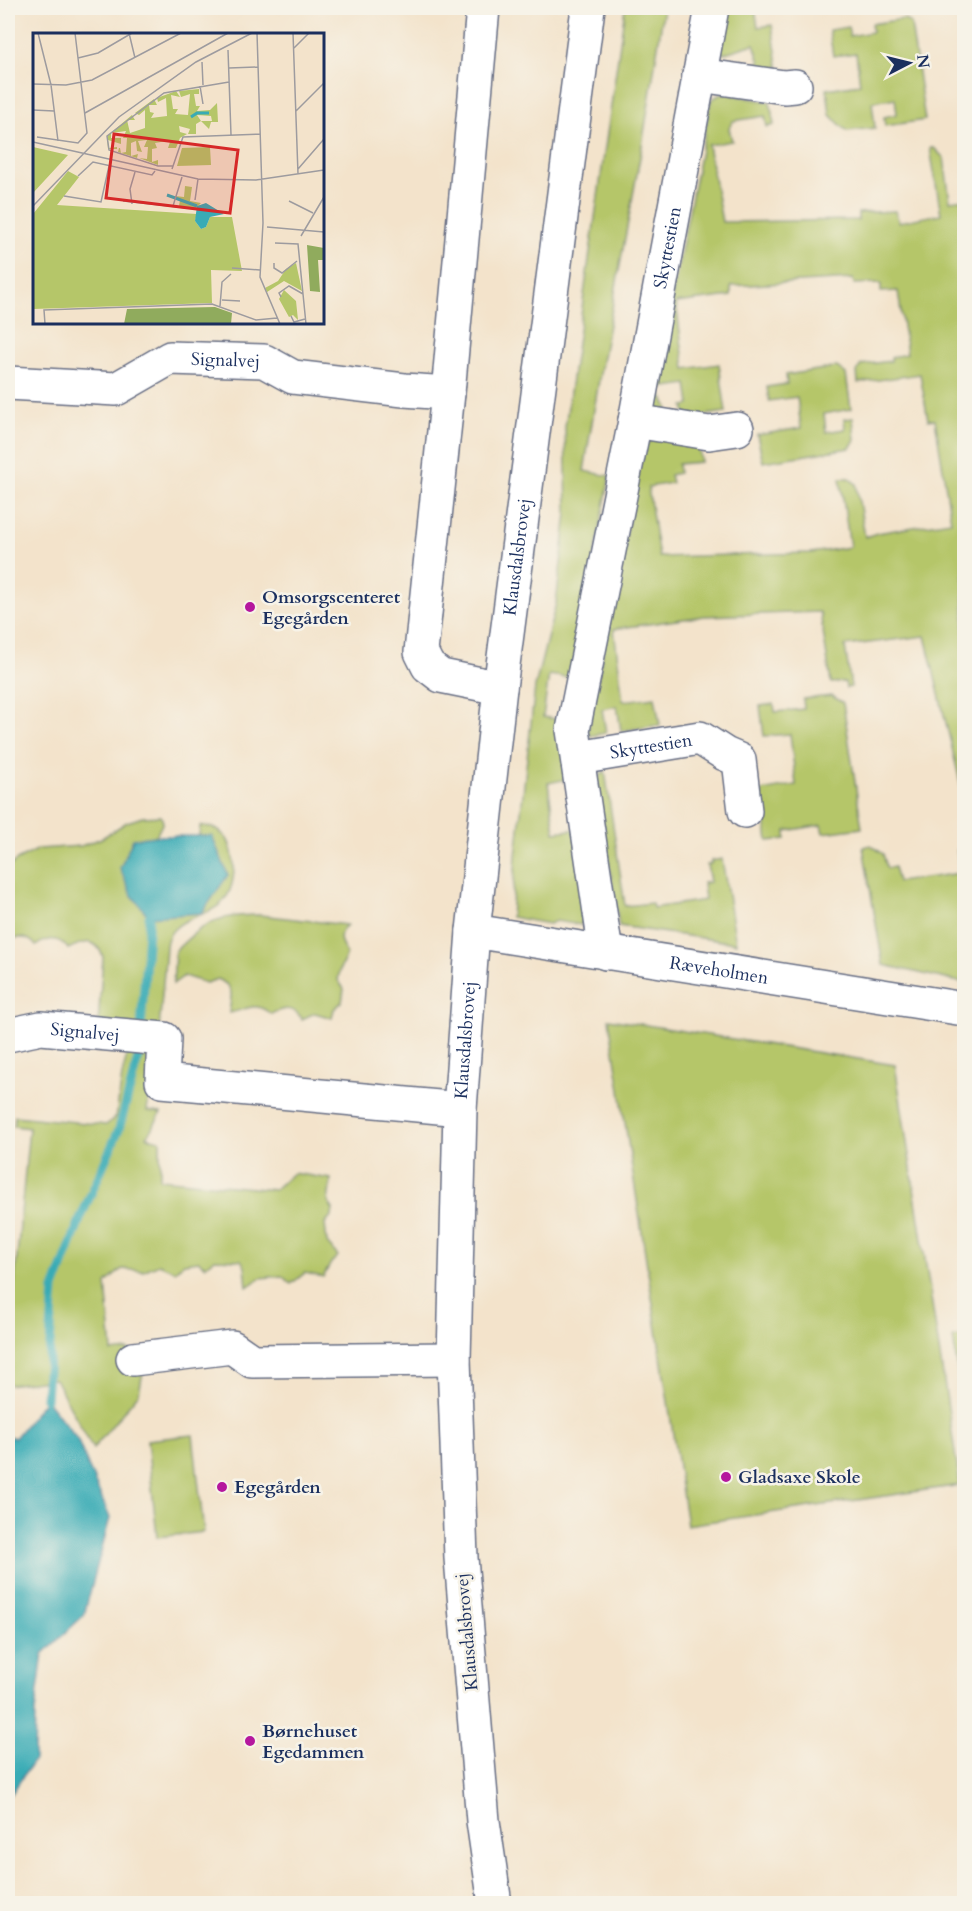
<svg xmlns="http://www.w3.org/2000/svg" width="972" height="1911" font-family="Cardo,serif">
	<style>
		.green { fill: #b5c669; stroke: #687a64; stroke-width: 1.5 }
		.water { fill: #39abb5; stroke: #2a6d8a; stroke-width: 1.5 }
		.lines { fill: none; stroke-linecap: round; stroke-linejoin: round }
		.stream { stroke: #39abb5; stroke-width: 9 }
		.minor-casing { stroke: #676e84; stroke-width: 36 }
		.minor { stroke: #fff; stroke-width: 33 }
		.poi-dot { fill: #b5179e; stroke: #f7f3e8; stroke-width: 2 }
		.labels { text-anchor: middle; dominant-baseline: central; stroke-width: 5; stroke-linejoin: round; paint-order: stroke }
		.street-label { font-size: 18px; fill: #1b2f5e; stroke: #f7f3e8 }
		.poi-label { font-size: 18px; font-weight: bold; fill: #1b2f5e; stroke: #f7f3e8; text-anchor: start }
		.inset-river { fill: none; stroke: #39abb5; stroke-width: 3 }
		.inset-road { fill: none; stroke: #9d9b9f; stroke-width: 1.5 }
		.view { fill: #d62828; fill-opacity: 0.15; stroke: #d62828; stroke-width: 3 }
		.inset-edge { fill: none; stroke: #1b2f5e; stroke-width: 3 }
	</style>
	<rect width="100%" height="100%" fill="#f7f3e8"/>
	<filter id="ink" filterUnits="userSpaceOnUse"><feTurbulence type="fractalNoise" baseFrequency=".0167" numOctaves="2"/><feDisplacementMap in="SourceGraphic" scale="12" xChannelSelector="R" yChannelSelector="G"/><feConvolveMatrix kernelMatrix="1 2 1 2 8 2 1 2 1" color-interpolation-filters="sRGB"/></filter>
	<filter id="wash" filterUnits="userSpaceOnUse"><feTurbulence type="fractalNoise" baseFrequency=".008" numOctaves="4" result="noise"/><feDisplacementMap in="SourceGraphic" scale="24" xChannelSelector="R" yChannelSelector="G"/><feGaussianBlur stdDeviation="1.35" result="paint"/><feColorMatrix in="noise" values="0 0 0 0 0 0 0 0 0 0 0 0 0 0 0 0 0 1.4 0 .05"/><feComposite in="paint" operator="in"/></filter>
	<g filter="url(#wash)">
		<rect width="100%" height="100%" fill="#f3e3cb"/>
		<g class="green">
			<polygon points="625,8 664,8 641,152 602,362 584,471 610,476 571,678 549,675 543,717 562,720 568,779 548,783 555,832 577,829 586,916 581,925 556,921 549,924 511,917 516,856 535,687 556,603 567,513 565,427"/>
			<polygon points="728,8 755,8 758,27 772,25 779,71 754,73 753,64 760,62 754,44 719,55"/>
			<polygon points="904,19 911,24 925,120 885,126 884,117 897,114 895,98 872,102 875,128 847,131 830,115 827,89 860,84 856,53 833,56 829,30 848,27 850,36 872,32 871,24"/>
			<polygon points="722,93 770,102 774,125 767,127 765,116 733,121 729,128 732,141 708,145 722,222 858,220 858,213 895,211 899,222 941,214 930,148 934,148 944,158 950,201 964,199 964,798 925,636 845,646 851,687 846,688 845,682 831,683 820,612 704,616 614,629 623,701 655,697 660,725 621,731 617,706 602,709 606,733 590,736 588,730 643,446 657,437 698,443 701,462 678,464 679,473 670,475 672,483 648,487 659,557 811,553 850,547 840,478 849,478 856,484 865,537 877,533 951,521 935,419 928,420 920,374 858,383 857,371 861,365 891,361 891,357 907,354 898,291 881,292 881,283 854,284 853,279 731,286 731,296 676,303 685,369 719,364 726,412 698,416 686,414 684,406 690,405 687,384 658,388 668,408 662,415 651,402 711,100"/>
			<polygon points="837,367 846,374 851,409 824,414 826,432 845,429 844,419 853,418 855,440 850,448 763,462 757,435 801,428 797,397 769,401 767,387 787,384 786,375"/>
			<polygon points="832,696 843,703 862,828 823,833 821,825 786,831 786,839 768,841 761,791 796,785 790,734 764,736 760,706 774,704 775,712 804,709 803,699"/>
			<polygon points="605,771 625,906 652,903 653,908 705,900 703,883 710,882 707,865 711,864 711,861 722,859 736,943 619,926 596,779"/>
			<path d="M161 816 163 822 156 836 133 839 212 837 199 836 200 826C213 826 219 829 227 839 232 847 234 861 234 870 231 926 183 906 168 938 165 944 166 954 165 960 163 983 161 1006 159 1030L98 1024 103 957C96 937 84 941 68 949 60 937 47 937 36 946 29 936 20 937 8 939V868L17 860 39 849 81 846 102 838 127 822 143 817Z"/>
			<polygon points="961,829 964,829 964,983 883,965 863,847 871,845 883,854 887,868 894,867 898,882 960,873 957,850 961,849 963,845"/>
			<path d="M260 915 347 925C336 934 340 944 347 954L340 969 338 980 344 989 342 1002 334 1009 332 1018 315 1013 302 1019C294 1006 283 1008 271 1014 253 1000 248 1010 229 1013 231 995 236 988 218 979L206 983 184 976 173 984 175 951C207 920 215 916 260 915Z"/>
			<polygon points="609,1019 895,1065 960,1485 687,1525"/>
			<polygon points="129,1046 156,1048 147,1111 161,1113 147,1137 160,1140 160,1179 274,1190 293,1173 331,1179 328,1202 333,1209 332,1216 325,1224 327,1243 338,1256 331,1263 323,1277 305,1273 291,1284 282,1276 260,1278 247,1287 245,1267 241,1260 215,1259 205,1266 199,1261 184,1263 175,1271 159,1264 143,1271 122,1269 106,1283 112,1352 128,1350 143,1372 139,1393 93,1449 55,1379 8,1385 8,1353 29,1128 14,1126 15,1116 106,1125 116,1117 122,1076"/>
			<polygon points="964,1336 964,1378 959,1379 953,1338"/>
			<polygon points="193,1435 204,1532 157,1537 147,1440"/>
		</g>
		<g class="water">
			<polygon points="156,836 212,836 228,875 202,913 149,917 131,894 120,868 133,839"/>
			<polygon points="46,1399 77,1439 110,1518 84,1615 43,1654 35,1712 34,1760 12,1793 8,1796 8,1436 15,1438"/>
		</g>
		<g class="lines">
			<polyline class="stream" points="46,1399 54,1289 81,1217 119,1129 139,1055 149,917"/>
		</g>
	</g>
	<g filter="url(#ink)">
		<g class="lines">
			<g class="minor-casing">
				<g id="minor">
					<polyline points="483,8 448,393 421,652 428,666 441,676 500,688"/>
					<polyline points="699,75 784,87 795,86"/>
					<path id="s1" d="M8 383 116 389 170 358 264 361 293 377 404 390 448 393"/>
					<polyline points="635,421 709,433 737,429"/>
					<path id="s2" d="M578 758 700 738 725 754 739 760 745 811"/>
					<path id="s3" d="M473 931 964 1009"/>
					<path id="s4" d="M606 953 573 730 635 421 712 8"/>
					<path id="s5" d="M8 1035 41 1028 164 1039 162 1081 460 1109"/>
					<polyline points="133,1359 232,1347 252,1361 454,1359"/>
					<path id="s6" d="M495 1904 483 1821 461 1558 454 1359 460 1109 473 931 500 688 588 8"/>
				</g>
			</g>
			<use href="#minor" class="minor"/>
		</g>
	</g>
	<g class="poi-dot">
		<circle cx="250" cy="607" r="6"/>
		<circle cx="726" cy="1477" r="6"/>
		<circle cx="222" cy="1487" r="6"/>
		<circle cx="250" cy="1741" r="6"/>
	</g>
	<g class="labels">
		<g class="street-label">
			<text stroke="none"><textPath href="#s4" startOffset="717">Skyttestien</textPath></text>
			<text stroke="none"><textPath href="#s1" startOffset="226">Signalvej</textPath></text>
			<text stroke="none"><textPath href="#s6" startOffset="1352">Klausdalsbrovej</textPath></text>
			<text stroke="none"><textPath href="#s2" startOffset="74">Skyttestien</textPath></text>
			<text stroke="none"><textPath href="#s3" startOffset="249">Ræveholmen</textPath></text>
			<text stroke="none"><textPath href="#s5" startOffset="78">Signalvej</textPath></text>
			<text stroke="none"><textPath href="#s6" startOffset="866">Klausdalsbrovej</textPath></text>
			<text transform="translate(467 1632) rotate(-95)">Klausdalsbrovej</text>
		</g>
		<g class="poi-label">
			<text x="262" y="597">Omsorgscenteret<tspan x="262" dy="21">Egegården</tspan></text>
			<text x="738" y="1477">Gladsaxe Skole</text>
			<text x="234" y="1487">Egegården</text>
			<text x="262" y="1731">Børnehuset<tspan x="262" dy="21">Egedammen</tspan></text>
		</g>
	</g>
	<g transform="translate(33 33)">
		<rect width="291" height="291" fill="#f3e3cb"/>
		<path d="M166 56V61H161L163 73H167L164 78 177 77 184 70 185 89H178L176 96 168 88H179L178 83 164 82 168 88 163 91V101H155L157 96 146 93 147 99 154 101 147 105 143 115H135L137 109 134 108 122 110 124 115 119 116V129L125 127V132L106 125 114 126 115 114H111L114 107 105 108 109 119 104 118 103 108 98 110V123L105 121 104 125 85 119 86 115H87L88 120 93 119 94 105H90L93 98 78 100V105H88V111L75 107 76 115 84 114V116H75L74 103 99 82 102 87H94L97 100 112 95V77L106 82 102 80 121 66 124 72H116L117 79 121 80 118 85 134 83 133 65 125 69 124 65 143 58 147 64 138 62 140 76H145L142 81 155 82 157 61 148 64 146 58ZM0 114 35 122 0 160ZM177 114 178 132 144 133 149 115ZM35 138 46 144 24 172 164 181 162 188 168 196 173 194 177 184H199L209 238 178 237 179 270 0 276V181ZM152 153 159 154 157 168 168 170 163 175 146 173 147 167 142 163 151 164ZM263 230 269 258 251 248 234 259 232 255 245 248 253 236ZM251 257 263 268 265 287 260 282 256 284 246 266Z" fill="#b5c669"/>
		<path d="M274 212 291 215V227H285L287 259 277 258ZM182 274 199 280 198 291H91L94 276Z" fill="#90ab5d"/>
		<path d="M173 170 191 181 177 184 173 194 168 196 162 188 164 173Z" fill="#39abb5"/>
		<path class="inset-river" d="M158 84 164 80H176M134 162 164 173"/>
		<path class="inset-road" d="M5 0 18 52 25 108M96 0 102 25M224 0 230 190 227 244 247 291M260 0 265 141M261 15 276 0M195 17 198 102M45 25 65 20 99 0M169 29 170 52M196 35 225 34M0 51 33 52 59 47 148 0M167 53 170 71M0 77 21 78M263 78 291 50M52 80 195 0M4 104 45 110 54 100 42 0M0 109 165 146 223 147 291 137M140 133H125L76 117 74 103 131 60 196 49M139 136 150 104 227 101M265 136 291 106M45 143 60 129 119 142 122 138M31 163 68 169 76 133M162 167 165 146M90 168 163 176M256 168 280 180M99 171 97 156 102 139M0 173 86 84 163 29 219 0M140 173 149 144M234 194 291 199M268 203 291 164M242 210 265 211 273 291M241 230V235L249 240 264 228M199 235 227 237M248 264 246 260 256 253 270 261M189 267 207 268M187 273 189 249 198 241M258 283 261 289 272 286M12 291 11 277 179 271 223 287 244 285"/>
		<path class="view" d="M81 101 205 117 197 180 73 165Z"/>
		<rect width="291" height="291" class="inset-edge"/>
	</g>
	<rect width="972" height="1911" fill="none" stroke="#f7f3e8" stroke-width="30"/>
	<g transform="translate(909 63) rotate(83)" stroke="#f7f3e8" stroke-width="4.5" paint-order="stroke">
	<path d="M0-4.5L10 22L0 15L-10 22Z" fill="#1b2f5e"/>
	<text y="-9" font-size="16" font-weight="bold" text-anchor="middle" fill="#1b2f5e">N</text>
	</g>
</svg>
